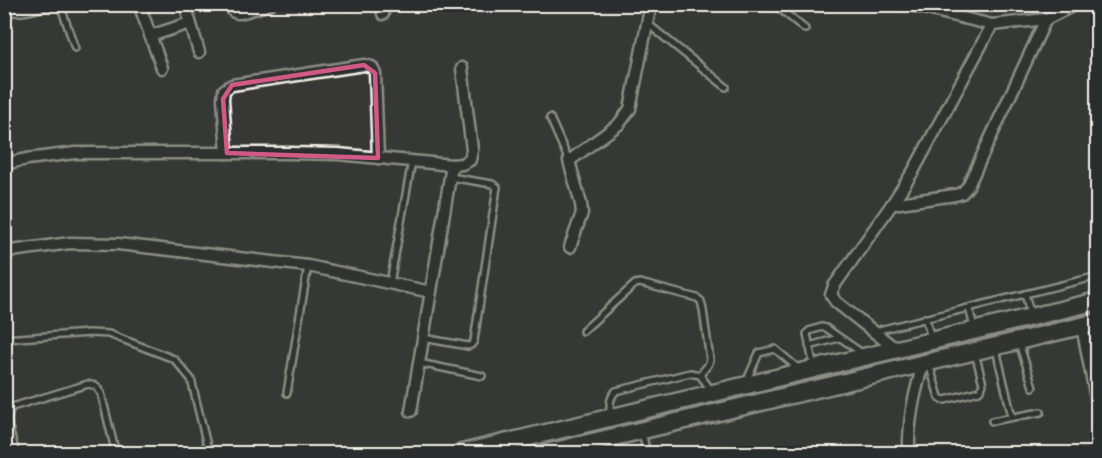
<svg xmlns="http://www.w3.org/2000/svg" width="1102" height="458" font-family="'Architects Daughter',sans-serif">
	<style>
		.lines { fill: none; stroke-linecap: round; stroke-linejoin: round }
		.lane-casing { stroke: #f4f1e8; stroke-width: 10 }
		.street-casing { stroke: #f4f1e8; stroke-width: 15 }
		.secondary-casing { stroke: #f4f1e8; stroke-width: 21 }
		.lane { stroke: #2a2d2e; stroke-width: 5 }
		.street { stroke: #2a2d2e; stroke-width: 10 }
		.secondary { stroke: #2a2d2e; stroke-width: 16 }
		.marked { fill: none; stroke: #d15985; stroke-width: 4.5; stroke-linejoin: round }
	</style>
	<rect width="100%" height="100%" fill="#373835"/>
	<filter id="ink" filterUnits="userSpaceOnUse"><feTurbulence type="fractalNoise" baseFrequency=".0167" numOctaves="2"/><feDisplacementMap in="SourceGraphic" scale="12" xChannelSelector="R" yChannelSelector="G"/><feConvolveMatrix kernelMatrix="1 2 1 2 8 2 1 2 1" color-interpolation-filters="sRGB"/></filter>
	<g filter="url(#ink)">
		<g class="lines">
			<g class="lane-casing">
				<g id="lane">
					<polyline points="60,4 75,48"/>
					<polyline points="774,4 805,29"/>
					<polyline points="648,24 726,87"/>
					<polyline points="550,118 569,161"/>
					<polyline points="390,283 412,161"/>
					<polyline points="1025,294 1031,316"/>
					<polyline points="969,308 974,327"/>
					<polyline points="925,318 931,337"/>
					<polyline points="583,331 635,284 640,283 697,298 701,301 703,310 710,360 708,365 700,375"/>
					<polyline points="875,331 1098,276"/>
					<polyline points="423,338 468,346 471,345 474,341 497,187 492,184 450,177"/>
					<polyline points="4,339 90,333 109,334 174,359 191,379 209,454"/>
					<polyline points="1019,343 1033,387"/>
					<polyline points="809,346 839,338"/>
					<polyline points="996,349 1012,417"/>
					<polyline points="419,363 482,376"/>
					<polyline points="929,364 939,397 941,399 945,400 979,391 982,387 983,384 975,353"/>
					<polyline points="814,367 807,334 809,331 822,327 826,328 862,353"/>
					<polyline points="746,382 759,353 775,349 799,369"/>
					<polyline points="287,393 308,266"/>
					<path d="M610 415C610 405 609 398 616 391L690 373 700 375 711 390"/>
					<polyline points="992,421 1041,412"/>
					<polyline points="642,432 647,454"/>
					<path d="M16 454C13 439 3 419 12 407L88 384 96 386 101 393 116 454"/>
				</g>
			</g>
			<g class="street-casing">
				<g id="street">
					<polyline points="139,4 162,68"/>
					<polyline points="185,4 199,52"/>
					<path d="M230 4C232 11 233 13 240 13L270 4"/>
					<polyline points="347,4 348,4"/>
					<polyline points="381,4 383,14"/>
					<polyline points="907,4 992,25 1046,19 1076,4"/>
					<path d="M4 8C18 12 33 8 47 4"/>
					<polyline points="150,36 190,23"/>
					<polyline points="227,153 223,99 224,90 232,85 364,65 372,67 375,73 378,158"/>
					<polyline points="4,164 27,159 75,153 289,153 338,154 452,165 462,164 470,160 472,150 462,68"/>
					<polyline points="892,204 955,195 962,193 968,186 1046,19"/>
					<polyline points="570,247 582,213 581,204 569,161 619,124 630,109 651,4"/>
					<polyline points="4,252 70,243 118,244 308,266 431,292"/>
					<polyline points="1082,326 1098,409"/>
					<polyline points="897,350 836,302 831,295 834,286 892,204 914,170 992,25"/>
					<polyline points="411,411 452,165"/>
					<path d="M909 454C908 420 914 396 923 364"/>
				</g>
			</g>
			<g class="secondary-casing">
				<g id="secondary">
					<polyline points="458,454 1098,301"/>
					<polyline points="542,454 1098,322"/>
				</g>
			</g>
			<use href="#lane" class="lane"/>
			<use href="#street" class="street"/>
			<use href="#secondary" class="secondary"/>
		</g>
	</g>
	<path d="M0 0H1102V458H0ZM364 65 375 73 378 158 227 153 223 99 232 85Z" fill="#373835" fill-opacity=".55" fill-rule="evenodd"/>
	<path class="marked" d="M364 65 375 73 378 158 227 153 223 99 232 85Z"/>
	<rect width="1102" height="458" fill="none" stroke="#2a2d2e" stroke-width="24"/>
	<rect x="12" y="12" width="1078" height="434" fill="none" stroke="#f4f1e8" stroke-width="2" filter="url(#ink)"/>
</svg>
